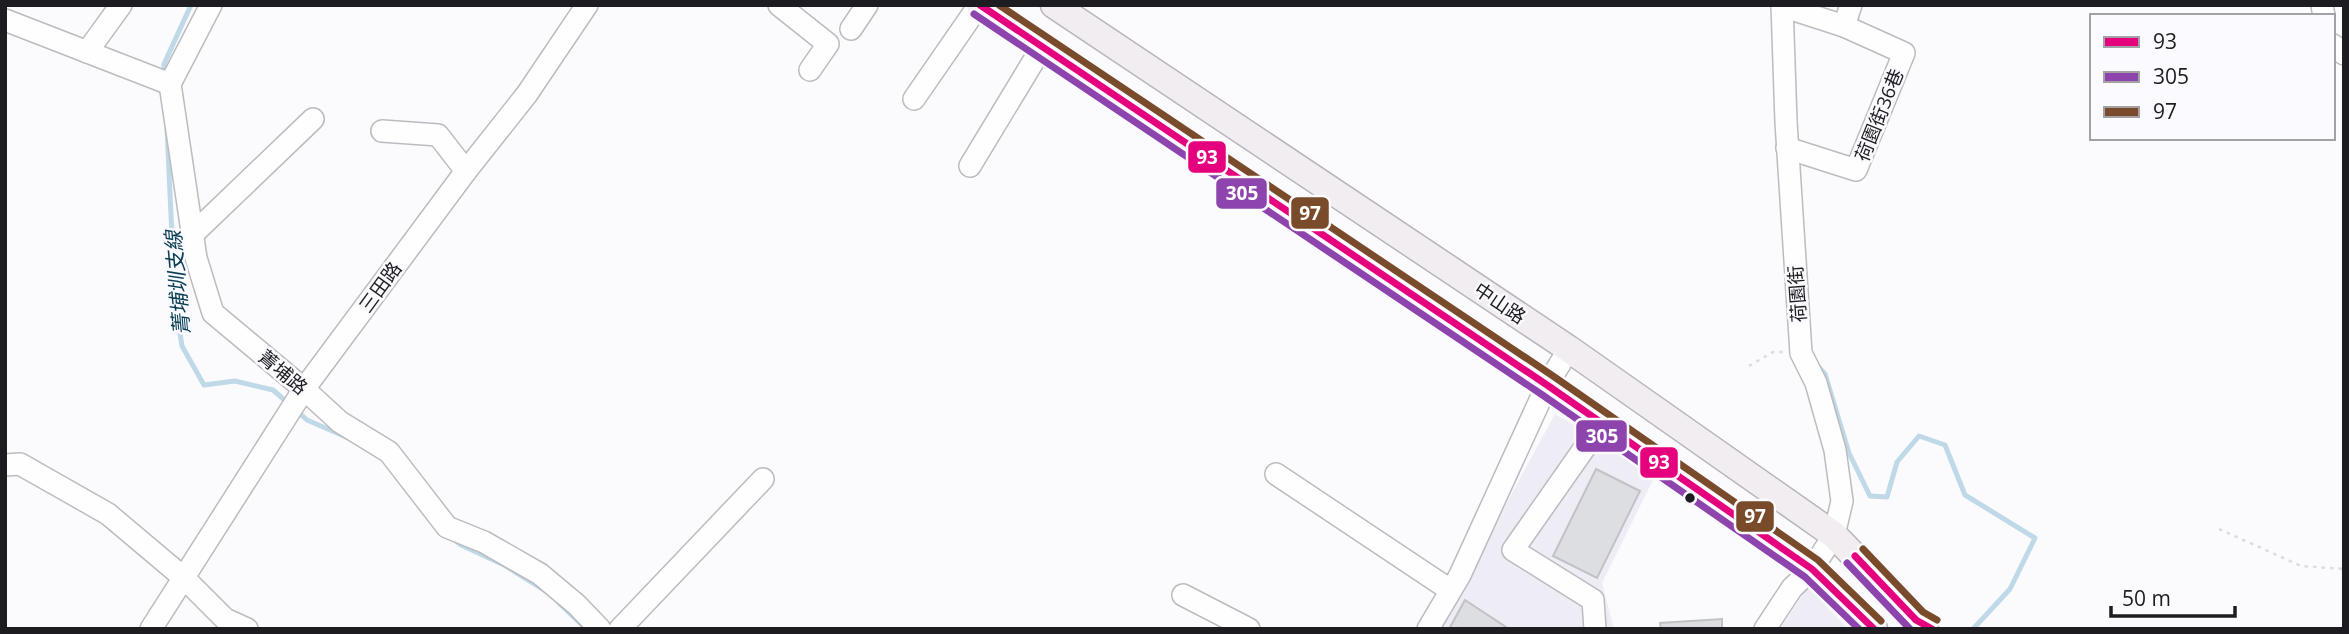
<svg xmlns="http://www.w3.org/2000/svg" width="2349" height="634" font-family="'Open Sans','Noto Sans TC',sans-serif">
	<style>
		.built { fill: #eeedf5 }
		.lines { fill: none; stroke-linecap: round; stroke-linejoin: round }
		.stream { stroke: #bfd9e8; stroke-width: 5 }
		.building { fill: #dcdee1; stroke: #c1c2c6; stroke-width: 2 }
		.minor-casing { stroke: #bcbbbf; stroke-width: 24 }
		.major-casing { stroke: #bab3bd; stroke-width: 29 }
		.path { stroke: #dcdcdc; stroke-width: 2.5; stroke-dasharray: 3.5 5; stroke-linecap: butt }
		.minor { stroke: #fefeff; stroke-width: 21 }
		.major { stroke: #f1edf1; stroke-width: 26 }
		.bus-1-casing { stroke: #fafaff; stroke-width: 12 }
		.bus-2-casing { stroke: #fafaff; stroke-width: 12 }
		.bus-3-casing { stroke: #fafaff; stroke-width: 12 }
		.bus-1 { stroke: #e5007d; stroke-width: 7 }
		.bus-2 { stroke: #8e44ad; stroke-width: 7 }
		.bus-3 { stroke: #7a4b2a; stroke-width: 7 }
		.bus-dot { fill: #1d1c21; stroke: #fafaff; stroke-width: 2.5 }
		.labels { text-anchor: middle; dominant-baseline: central; stroke-width: 5; stroke-linejoin: round; paint-order: stroke }
		.street-label { font-size: 19px; fill: #1d1c21; stroke: #fafaff }
		.water-label { font-size: 21px; font-style: italic; fill: #093f53; stroke: #fafaff }
		.line-badge { stroke: #fafaff; stroke-width: 2.5 }
		.badge-label { font-size: 19px; text-anchor: middle; font-weight: bold; fill: #fff }
	</style>
	<rect width="100%" height="100%" fill="#fbfbfe"/>
	<g class="built">
		<polygon points="1555,414 1657,472 1602,583 1614,629 1438,629"/>
		<polygon points="1808,587 1848,629 1780,629"/>
	</g>
	<g class="lines">
		<g class="stream">
			<polyline points="164,77 164,64 191,5"/>
			<polyline points="167,128 175,302 182,346 204,385 235,381 273,390 289,404"/>
			<polyline points="1816,364 1825,374 1849,453 1870,496 1887,497 1897,462 1919,436 1945,445 1965,495 2035,538 2010,589 1973,629"/>
			<polyline points="296,410 307,420 346,437"/>
			<polyline points="452,538 461,545 504,565 547,592"/>
			<polyline points="559,603 583,626"/>
		</g>
	</g>
	<g class="building">
		<polygon points="1596,469 1640,491 1597,578 1553,556"/>
		<polygon points="1465,600 1509,629 1449,629"/>
		<polygon points="1722,619 1722,629 1661,629 1660,623"/>
	</g>
	<g class="lines">
		<g class="minor-casing">
			<g id="minor">
				<polyline points="211,5 170,84 196,258 213,313 304,389 340,422 389,452 447,527 484,542 540,574 577,605 600,629"/>
				<polyline points="779,5 828,44 810,70"/>
				<polyline points="2322,5 2324,16"/>
				<polyline points="1782,6 1844,26 1904,53 1856,170 1787,148"/>
				<polyline points="5,20 170,84"/>
				<polyline points="1844,26 1851,5"/>
				<polyline points="851,29 867,5"/>
				<polyline points="2333,45 2344,54"/>
				<polyline points="87,52 121,5"/>
				<polyline points="914,99 979,5"/>
				<polyline points="382,131 438,135 466,171"/>
				<polyline points="970,166 1042,47"/>
				<polyline points="193,234 313,119"/>
				<polyline points="5,465 20,464 108,514 184,578 225,619 247,629"/>
				<polyline points="1276,474 1450,590"/>
				<polyline points="1183,595 1249,629"/>
				<polyline points="151,629 304,389 466,171 527,94 587,5"/>
				<polyline points="620,629 763,479"/>
				<polyline points="1428,629 1460,575 1547,385 1569,349"/>
				<polyline points="1595,629 1593,600 1513,550 1602,423"/>
				<polyline points="1765,629 1792,588 1812,569 1834,535 1842,501 1835,450 1816,383 1801,353 1786,122 1782,5"/>
			</g>
		</g>
		<g class="major-casing">
			<g id="major">
				<polyline points="980,5 1547,385 1812,569 1874,629"/>
				<polyline points="1054,5 1569,349 1834,535 1925,629"/>
			</g>
		</g>
		<g class="path">
			<polyline points="1749,366 1773,352 1783,352"/>
			<polyline points="2219,529 2301,566 2344,569"/>
		</g>
		<use href="#minor" class="minor"/>
		<use href="#major" class="major"/>
		<g class="bus-1-casing">
			<g id="bus-1">
				<polyline points="980,5 1547,385 1812,569 1874,629"/>
				<polyline points="1855,556 1916,620 1932,629"/>
			</g>
		</g>
		<g class="bus-2-casing">
			<g id="bus-2">
				<polyline points="974,14 1541,394 1805,577 1859,629"/>
				<polyline points="1847,563 1910,629"/>
			</g>
		</g>
		<g class="bus-3-casing">
			<g id="bus-3">
				<polyline points="999,5 1553,376 1818,560 1881,621"/>
				<polyline points="1863,549 1923,612 1937,620"/>
			</g>
		</g>
		<use href="#bus-1" class="bus-1"/>
		<use href="#bus-2" class="bus-2"/>
		<use href="#bus-3" class="bus-3"/>
	</g>
	<circle class="bus-dot" cx="1690" cy="498" r="6"/>
	<g class="labels">
		<g class="street-label">
			<text transform="translate(1879 115) rotate(-68)">荷園街36巷</text>
			<text transform="translate(380 287) rotate(-54)">三田路</text>
			<text transform="translate(1797 294) rotate(-94)">荷園街</text>
			<text transform="translate(1500 303) rotate(34)">中山路</text>
			<text transform="translate(283 372) rotate(40)">菁埔路</text>
		</g>
		<g class="water-label">
			<text transform="translate(177 283) rotate(-95)">菁埔圳支線</text>
		</g>
	</g>
	<g class="line-badge">
		<rect x="1187" y="140" width="40" height="34" rx="7" fill="#e5007d"/>
		<rect x="1215" y="177" width="53" height="33" rx="7" fill="#8e44ad"/>
		<rect x="1290" y="196" width="40" height="34" rx="7" fill="#7a4b2a"/>
		<rect x="1575" y="419" width="53" height="34" rx="7" fill="#8e44ad"/>
		<rect x="1639" y="446" width="40" height="33" rx="7" fill="#e5007d"/>
		<rect x="1735" y="500" width="40" height="33" rx="7" fill="#7a4b2a"/>
	</g>
	<g class="badge-label">
		<text x="1207" y="164">93</text>
		<text x="1242" y="200">305</text>
		<text x="1310" y="220">97</text>
		<text x="1602" y="443">305</text>
		<text x="1659" y="469">93</text>
		<text x="1755" y="523">97</text>
	</g>
	<rect width="2349" height="634" fill="none" stroke="#1d1c21" stroke-width="14"/>
	<rect x="2090" y="14" width="245" height="126" fill="#fafaff" stroke="#a2a1a6" stroke-width="2"/>
	<rect x="2104" y="37" width="35" height="10" fill="#e5007d" stroke="#a2a1a6" stroke-width="2"/>
	<text x="2153" y="49" font-size="21" fill="#1d1c21">93</text>
	<rect x="2104" y="72" width="35" height="10" fill="#8e44ad" stroke="#a2a1a6" stroke-width="2"/>
	<text x="2153" y="84" font-size="21" fill="#1d1c21">305</text>
	<rect x="2104" y="107" width="35" height="10" fill="#7a4b2a" stroke="#a2a1a6" stroke-width="2"/>
	<text x="2153" y="119" font-size="21" fill="#1d1c21">97</text>
	<path d="M2111 606v10h124v-10" fill="none" stroke="#1d1c21" stroke-width="3.5"/>
	<text x="2122" y="606" font-size="21" fill="#1d1c21" stroke="#fafaff" stroke-width="5" paint-order="stroke">50 m</text>
</svg>
